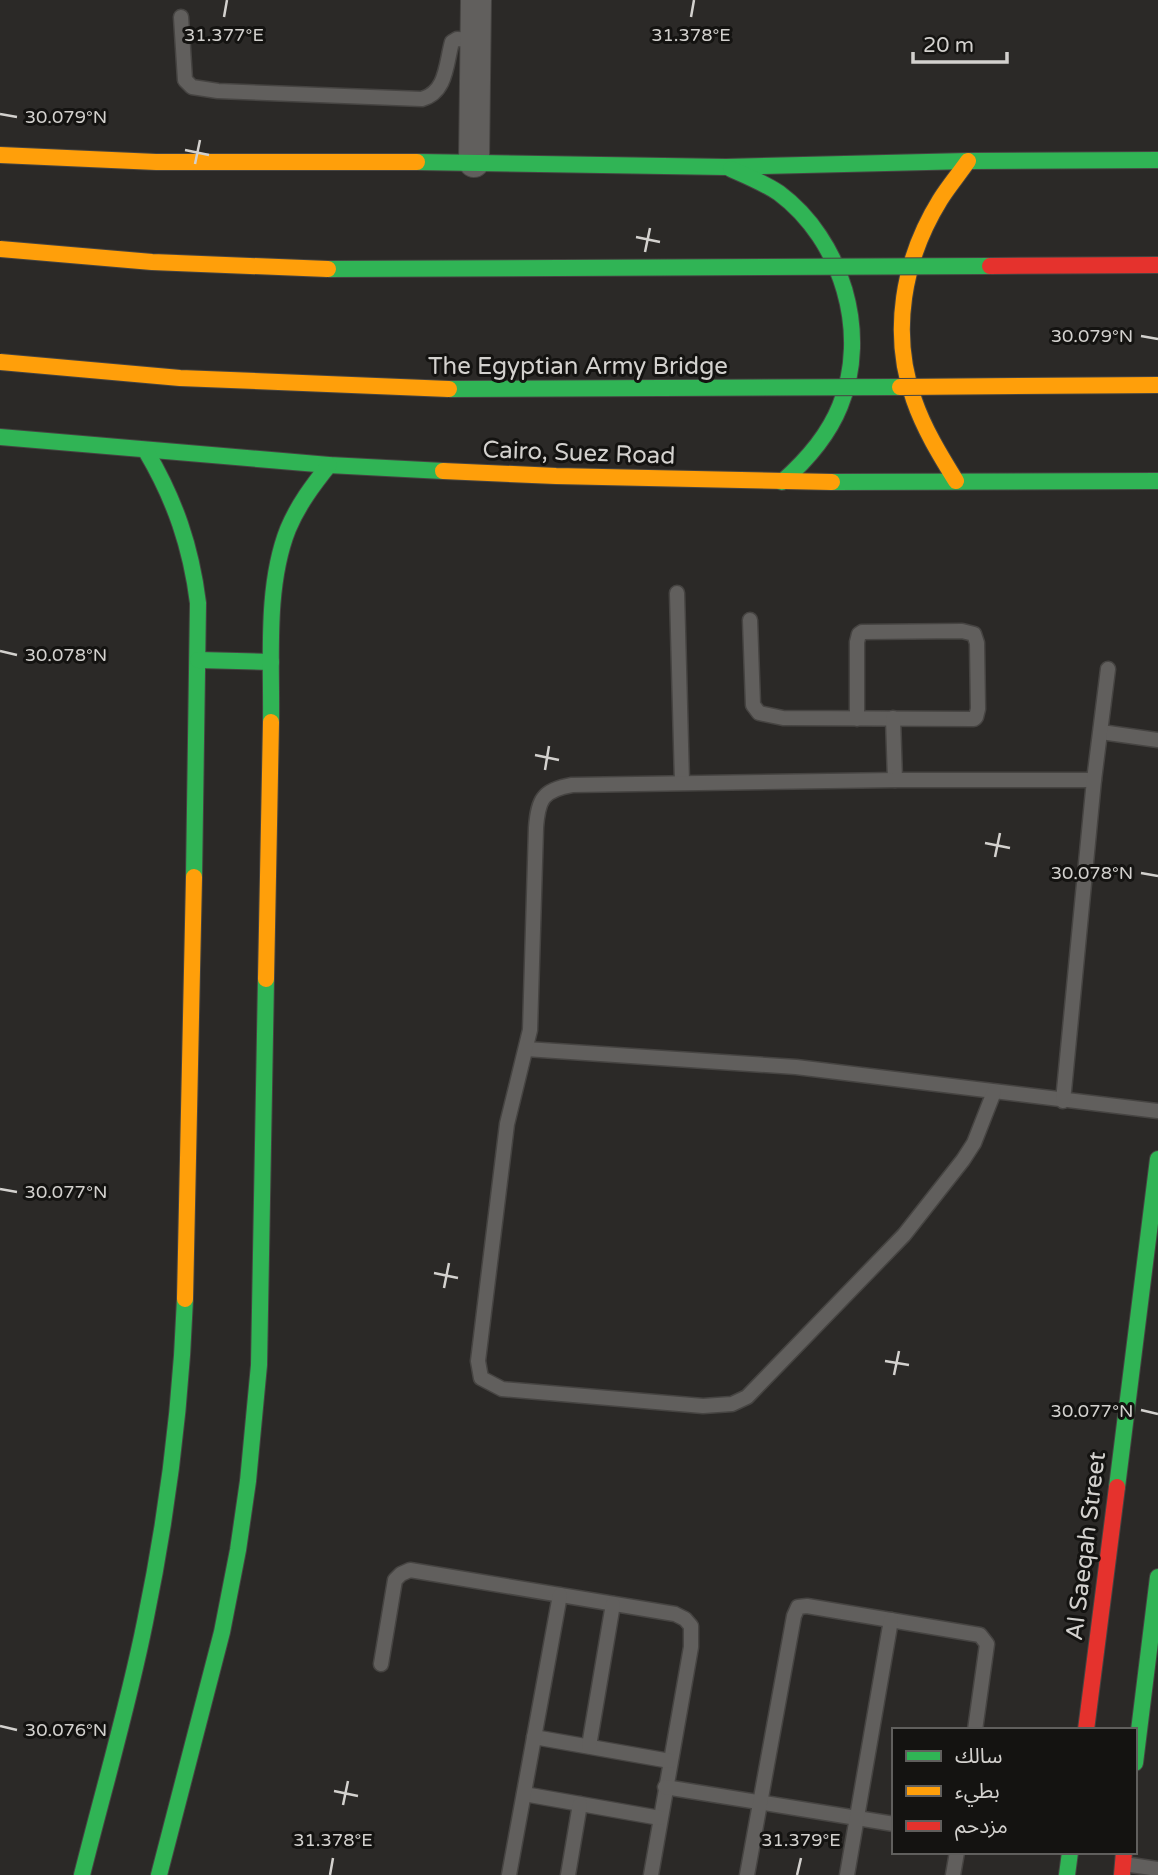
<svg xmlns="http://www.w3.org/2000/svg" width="1158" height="1875" font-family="'Varela Round','Noto Sans Arabic',sans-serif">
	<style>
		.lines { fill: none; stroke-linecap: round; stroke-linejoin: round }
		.lane-casing { stroke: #464442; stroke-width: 17 }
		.street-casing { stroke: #464442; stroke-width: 32 }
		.fast-casing { stroke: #464442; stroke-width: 18 }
		.slow-casing { stroke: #464442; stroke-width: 18 }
		.jam-casing { stroke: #464442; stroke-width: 18 }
		.lane { stroke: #615f5d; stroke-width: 14 }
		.street { stroke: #615f5d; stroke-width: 30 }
		.fast { stroke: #30b455; stroke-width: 16 }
		.slow { stroke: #ff9f0a; stroke-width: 16 }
		.jam { stroke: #e5322d; stroke-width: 16 }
		.fast-bridge-casing { stroke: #464442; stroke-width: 18; stroke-linecap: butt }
		.slow-bridge-casing { stroke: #464442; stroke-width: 18; stroke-linecap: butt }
		.jam-bridge-casing { stroke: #464442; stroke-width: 18; stroke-linecap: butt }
		.fast-bridge { stroke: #30b455; stroke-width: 16 }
		.slow-bridge { stroke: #ff9f0a; stroke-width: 16 }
		.jam-bridge { stroke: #e5322d; stroke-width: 16 }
		.ticks { fill: none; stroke: #d3d1ce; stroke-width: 2.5 }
		.labels { text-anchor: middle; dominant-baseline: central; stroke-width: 6; stroke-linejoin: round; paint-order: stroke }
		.street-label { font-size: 24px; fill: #d3d1ce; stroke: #141311 }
		.ticks-label { font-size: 18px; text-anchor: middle; fill: #d3d1ce; stroke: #141311; stroke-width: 6; stroke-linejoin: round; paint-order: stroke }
	</style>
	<rect width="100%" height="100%" fill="#2b2927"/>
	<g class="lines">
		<g class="lane-casing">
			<g id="lane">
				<path d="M181 17 185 80 192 87 218 91 422 99C447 92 446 63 452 42L457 39 475 40"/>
				<polyline points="677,593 682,782"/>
				<polyline points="750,620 753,705 759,713 783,718 974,719 976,717 978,709 977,643 974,634 962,631 862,632 859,634 857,642 857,719"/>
				<polyline points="893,718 895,780"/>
				<polyline points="1101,732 1158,740"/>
				<polyline points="526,1049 796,1067 1158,1111"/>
				<path d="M994 1092 974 1143 963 1160 904 1235 747 1397 732 1404 703 1406 502 1389 481 1378 478 1361 507 1124 530 1030 536 828C538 799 543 790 572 785L895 780H1094"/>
				<polyline points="1063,1101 1094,780 1108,669"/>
				<polyline points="381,1664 395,1580 401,1574 410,1570 675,1614 685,1619 691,1626 691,1647 651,1875"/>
				<polyline points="534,1737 670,1761"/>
				<polyline points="589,1746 613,1604"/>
				<polyline points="665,1787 894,1824"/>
				<polyline points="524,1794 660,1818"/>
				<polyline points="1124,1864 1158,1869"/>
				<polyline points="509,1875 560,1595"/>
				<polyline points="568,1875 580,1804"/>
				<polyline points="747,1875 794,1616 798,1607 807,1606 980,1635 987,1644 975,1730"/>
				<polyline points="847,1875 891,1620"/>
				<polyline points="953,1875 957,1852"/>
			</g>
		</g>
		<g class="street-casing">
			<polyline id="street" points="474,162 476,0"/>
		</g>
		<g class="fast-casing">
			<g id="fast">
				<polyline points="417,162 726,167 968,161 1158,160"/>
				<path d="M731 169C747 176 764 183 779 193 842 240 870 333 840 406 828 436 807 460 782 482"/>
				<polyline points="0,437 329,465 443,471"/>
				<path d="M146 451C175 500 191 547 198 603L194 877"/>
				<polyline points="832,482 1158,481"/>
				<polyline points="198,660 271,662"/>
				<path d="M271 722C272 661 265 587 288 529 298 505 313 485 329 465"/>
				<polyline points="1117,1487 1158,1159"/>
				<polyline points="1135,1763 1158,1577"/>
				<path d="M82 1875C103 1791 128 1707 145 1622 167 1516 181 1407 185 1299"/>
				<polyline points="159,1875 222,1632 238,1550 248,1481 259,1365 266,979"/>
				<polyline points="1067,1875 1070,1852"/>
			</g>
		</g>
		<g class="slow-casing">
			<g id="slow">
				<polyline points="0,155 156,162 417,162"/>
				<polyline points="443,471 556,476 832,482"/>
				<path d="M956 481C940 455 924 429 914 400 890 333 903 260 940 200 948 187 959 174 968 161"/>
				<polyline points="266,979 271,722"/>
				<polyline points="185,1299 194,877"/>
			</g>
		</g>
		<g class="jam-casing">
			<g id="jam">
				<polyline points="1086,1730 1117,1487"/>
				<polyline points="1122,1875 1124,1852"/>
			</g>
		</g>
		<use href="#lane" class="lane"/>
		<use href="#street" class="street"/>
		<use href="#fast" class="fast"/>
		<use href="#slow" class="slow"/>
		<use href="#jam" class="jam"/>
		<g class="fast-bridge-casing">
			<g id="fast-bridge">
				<polyline points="328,269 990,266"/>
				<polyline points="449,389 900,387"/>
			</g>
		</g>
		<g class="slow-bridge-casing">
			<g id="slow-bridge">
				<polyline points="0,249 152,262 328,269"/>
				<polyline points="0,362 180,378 449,389"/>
				<polyline points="900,387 1158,385"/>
			</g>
		</g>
		<g class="jam-bridge-casing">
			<polyline id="jam-bridge" points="990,266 1158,265"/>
		</g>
		<use href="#fast-bridge" class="fast-bridge"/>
		<use href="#slow-bridge" class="slow-bridge"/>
		<use href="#jam-bridge" class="jam-bridge"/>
	</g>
	<path class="ticks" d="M224 17 227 0M691 17 694 0M0 114 17 117M185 150 209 155M195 164 200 140M636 237 660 242M645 252 650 228M1141 336 1158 339M0 651 17 655M535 755 559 760M545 770 549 746M985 843 1010 848M995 857 1000 833M1141 873 1158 876M0 1189 17 1192M434 1273 458 1278M444 1288 449 1263M885 1361 909 1365M894 1375 899 1351M1141 1410 1158 1414M0 1726 17 1730M334 1791 358 1796M343 1805 348 1781M330 1875 333 1858M797 1875 801 1858"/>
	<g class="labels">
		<g class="street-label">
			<text x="578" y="366">The Egyptian Army Bridge</text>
			<text transform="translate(579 453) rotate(2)">Cairo, Suez Road</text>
			<text transform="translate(1086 1546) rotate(-83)">Al Saeqah Street</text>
		</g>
	</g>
	<g class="ticks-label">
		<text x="224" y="41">31.377°E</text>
		<text x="691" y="41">31.378°E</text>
		<text x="66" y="123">30.079°N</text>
		<text x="1092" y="342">30.079°N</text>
		<text x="66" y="661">30.078°N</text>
		<text x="1092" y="879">30.078°N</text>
		<text x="66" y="1198">30.077°N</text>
		<text x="1092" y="1417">30.077°N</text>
		<text x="66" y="1736">30.076°N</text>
		<text x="333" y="1846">31.378°E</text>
		<text x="801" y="1846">31.379°E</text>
	</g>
	<rect x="892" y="1728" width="245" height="126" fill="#141311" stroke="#605f5d" stroke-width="2"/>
	<rect x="906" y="1751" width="35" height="10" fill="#30b455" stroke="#605f5d" stroke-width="2"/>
	<text x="955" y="1763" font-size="21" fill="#d3d1ce">سالك</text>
	<rect x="906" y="1786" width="35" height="10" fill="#ff9f0a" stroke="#605f5d" stroke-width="2"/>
	<text x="955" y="1798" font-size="21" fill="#d3d1ce">بطيء</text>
	<rect x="906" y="1821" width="35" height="10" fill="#e5322d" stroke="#605f5d" stroke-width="2"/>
	<text x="955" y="1833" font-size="21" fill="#d3d1ce">مزدحم</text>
	<path d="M913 52v10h94v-10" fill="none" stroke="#d3d1ce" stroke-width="3.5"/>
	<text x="923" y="52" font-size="21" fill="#d3d1ce" stroke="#141311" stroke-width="5" paint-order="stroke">20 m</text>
</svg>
